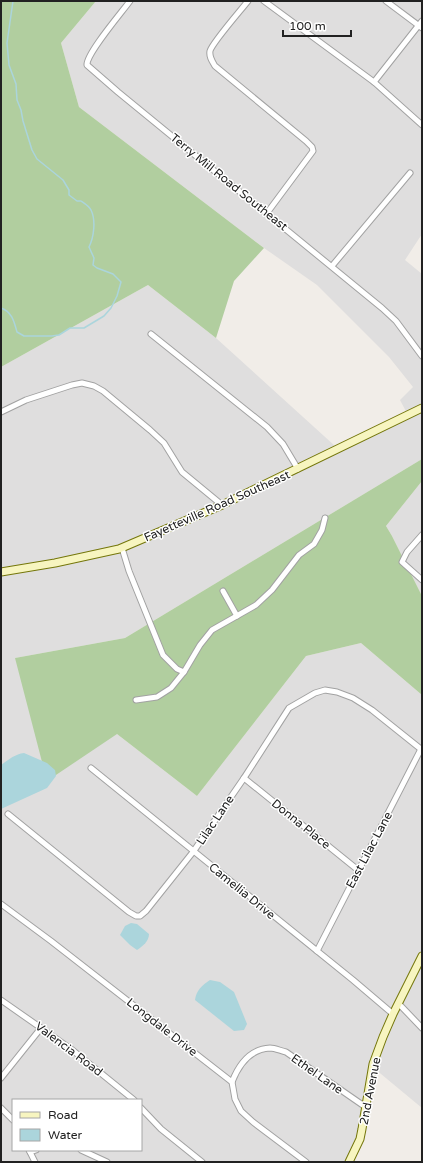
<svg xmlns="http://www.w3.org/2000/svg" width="423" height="1163" font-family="'Varela Round',sans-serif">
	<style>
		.residential { fill: #dfdede; fill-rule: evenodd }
		.forest { fill: #b1ce9f }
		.water { fill: #abd5dc }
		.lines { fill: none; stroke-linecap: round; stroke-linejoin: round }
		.stream { stroke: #abd5dc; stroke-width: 1.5 }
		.street-casing { stroke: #a2a2a2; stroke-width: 7 }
		.secondary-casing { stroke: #74760a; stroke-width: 9 }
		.street { stroke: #fff; stroke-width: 5 }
		.secondary { stroke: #f7f5c0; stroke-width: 7 }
		.labels { text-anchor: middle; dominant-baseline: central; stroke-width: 3; stroke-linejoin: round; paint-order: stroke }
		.street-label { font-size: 12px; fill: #212121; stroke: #fff }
	</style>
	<rect width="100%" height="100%" fill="#f1ede8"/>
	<g class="residential">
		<path d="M96 1H422V234L405 260 422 274V459L125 638 15 658 117 734 197 796 306 656 361 643 422 695V1108L375 1069 362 1137 346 1162H1V367L148 285 216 338 335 446 409 417 400 400 413 387 389 357 317 285 264 248 79 107 61 43ZM13 1100H141V1150H13Z"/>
		<polygon points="422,481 422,596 392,536 386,526"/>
	</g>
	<g class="forest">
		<polygon points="1,1 96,1 61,43 79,107 264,248 234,281 216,338 148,285 1,367"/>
		<polygon points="422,459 422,481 386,526 392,536 422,596 422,695 361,643 306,656 197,796 117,734 47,781 15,658 125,638"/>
	</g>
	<g class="water">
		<path d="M24 753 47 763 55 770 56 776 47 788 1 809V765C8 760 15 754 24 753Z"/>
		<path d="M131 923 137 924 149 934C149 941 143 946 137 950L130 945 120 935 125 926Z"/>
		<path d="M210 980 220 982 234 992 247 1024 244 1030 234 1031 195 1000C196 991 202 985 210 980Z"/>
	</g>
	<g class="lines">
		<path class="stream" d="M1 308C12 312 14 321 17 332L24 336H52L59 335 70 328H84L104 316 111 308 117 296 121 282 113 274 97 268 93 265 94 258 89 247C94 237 96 220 91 210 89 206 84 203 81 201H77L69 195V190L63 180 37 159 32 150 23 121 21 110 17 100 16 84 9 65 7 43 13 1"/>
		<g class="street-casing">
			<g id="street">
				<path d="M130 1C122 12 86 54 87 65L118 92 382 308 396 321 422 356"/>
				<path d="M248 1C241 10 212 43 210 51 209 57 212 61 215 66L306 141 312 147 313 151 267 213"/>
				<polyline points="264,1 374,82 422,125"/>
				<polyline points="386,1 422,28"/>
				<polyline points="374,82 422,21"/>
				<polyline points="332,266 410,173"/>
				<polyline points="151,334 267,427 283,444 298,469"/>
				<polyline points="1,412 26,400 72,385 82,383 94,386 103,391 150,430 164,443 182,472 222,505"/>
				<polyline points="422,535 407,552 402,562 422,580"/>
				<polyline points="122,548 129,571 163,655 177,669 184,672"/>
				<polyline points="223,591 237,616"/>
				<polyline points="136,700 157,697 171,688 184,672 200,645 212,630 256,605 272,590 299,555 314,544 322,530 325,518"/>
				<polyline points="91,768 353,980 393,1014"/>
				<polyline points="244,778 358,870"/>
				<polyline points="8,814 129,912 136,916 140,916 146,911 193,852 244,778 289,708 315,693 325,690 337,692 353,698 372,710 422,750"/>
				<polyline points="1,904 51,941 232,1082 235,1099 241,1111 253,1122 306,1162"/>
				<polyline points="317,951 421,749"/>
				<polyline points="1,1000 71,1049 134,1100"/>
				<polyline points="398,1003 422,1028"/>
				<polyline points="1,1078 41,1028"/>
				<path d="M232 1082C239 1064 250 1049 270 1048 275 1048 281 1051 286 1052L367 1108"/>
				<polyline points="1,1108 13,1120"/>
				<polyline points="141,1108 161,1129 202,1162"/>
				<polyline points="29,1150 35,1162"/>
				<polyline points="81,1150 107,1162"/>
				<polyline points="30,1152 36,1150"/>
			</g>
		</g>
		<g class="secondary-casing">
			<g id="secondary">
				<polyline points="1,572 55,563 119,549 222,505 422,408"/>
				<polyline points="349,1162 360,1139 362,1129 373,1064 383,1037 393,1014 422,956"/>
			</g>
		</g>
		<use href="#street" class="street"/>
		<use href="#secondary" class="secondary"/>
	</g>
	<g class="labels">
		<g class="street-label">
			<text transform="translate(229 182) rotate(39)">Terry Mill Road Southeast</text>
			<text transform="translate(217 506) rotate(-24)">Fayetteville Road Southeast</text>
			<text transform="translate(215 820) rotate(-56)">Lilac Lane</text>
			<text transform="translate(301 824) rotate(39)">Donna Place</text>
			<text transform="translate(369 850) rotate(-62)">East Lilac Lane</text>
			<text transform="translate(242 891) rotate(39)">Camellia Drive</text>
			<text transform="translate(162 1027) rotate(38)">Longdale Drive</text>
			<text transform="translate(69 1049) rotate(37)">Valencia Road</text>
			<text transform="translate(317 1074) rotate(35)">Ethel Lane</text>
			<text transform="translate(370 1091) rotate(-79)">2nd Avenue</text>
		</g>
	</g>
	<rect width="423" height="1163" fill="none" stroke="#212121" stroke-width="4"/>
	<rect x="12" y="1099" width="130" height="52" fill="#ffffff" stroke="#a6a6a6"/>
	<rect x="20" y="1112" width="20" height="6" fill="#f7f5c0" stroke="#a6a6a6"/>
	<text x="48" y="1119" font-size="12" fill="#212121">Road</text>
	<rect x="20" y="1129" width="20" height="12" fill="#abd5dc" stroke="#a6a6a6"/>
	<text x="48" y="1139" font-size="12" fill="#212121">Water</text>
	<path d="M283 30v6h68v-6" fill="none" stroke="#212121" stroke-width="2"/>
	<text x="289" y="30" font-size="12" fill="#212121" stroke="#ffffff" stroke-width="3" paint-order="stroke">100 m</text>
</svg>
